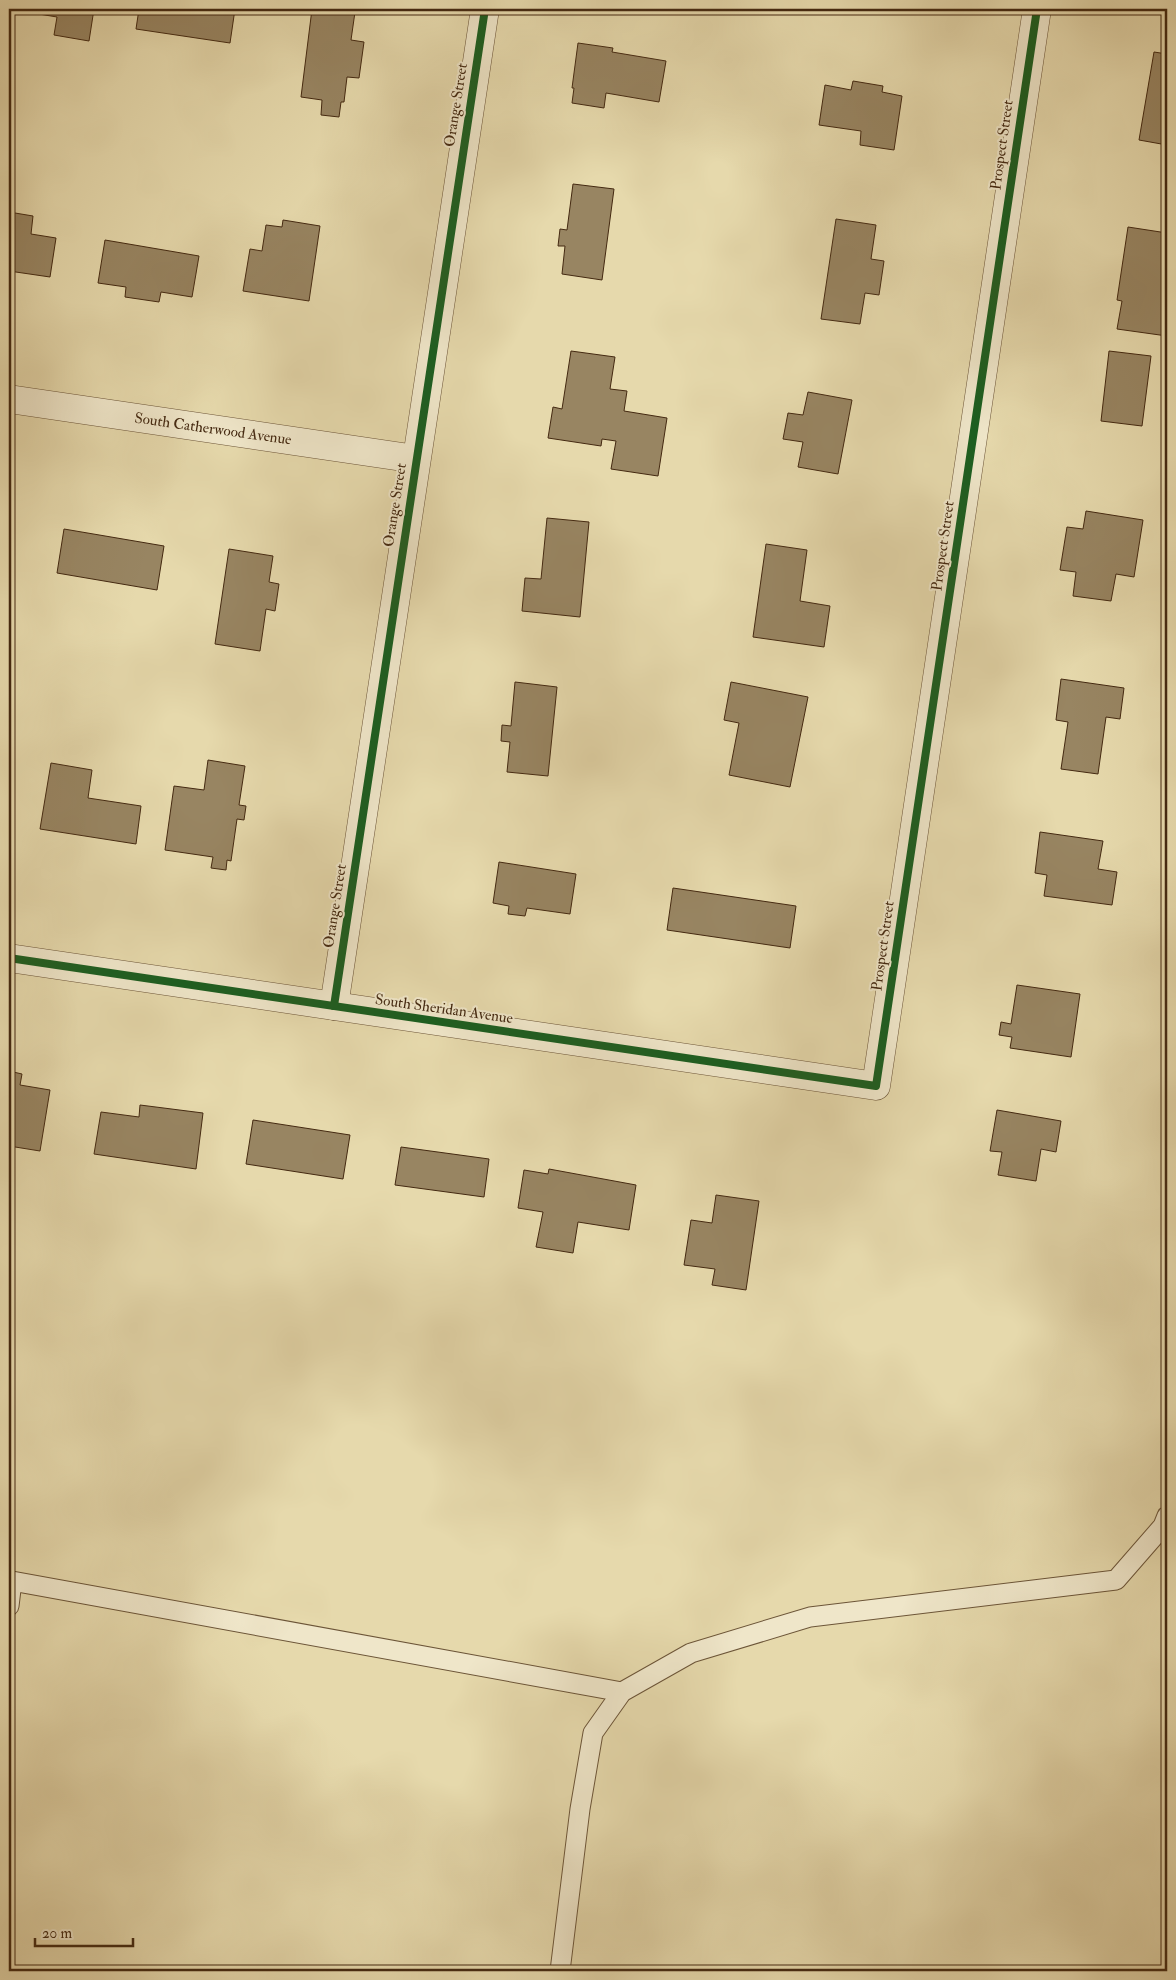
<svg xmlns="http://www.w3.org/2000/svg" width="1176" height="1980" font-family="'IM FELL Double Pica',serif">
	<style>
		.building { fill: #988562; stroke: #442911 }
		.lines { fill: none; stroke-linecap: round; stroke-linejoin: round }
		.service-casing { stroke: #6c5538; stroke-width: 21 }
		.minor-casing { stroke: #6c5538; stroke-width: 29 }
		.service { stroke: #efe6c9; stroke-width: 19 }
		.minor { stroke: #efe6c9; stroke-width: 28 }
		.cycleway-casing { stroke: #efe6c9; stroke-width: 11 }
		.cycleway { stroke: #1b5e20; stroke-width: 8 }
		.labels { text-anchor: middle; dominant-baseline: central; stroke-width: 4; stroke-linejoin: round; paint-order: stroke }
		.street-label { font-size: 15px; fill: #442911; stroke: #efe6c9 }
	</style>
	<rect width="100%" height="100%" fill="#e6d9ac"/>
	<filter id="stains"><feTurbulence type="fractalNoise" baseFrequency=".004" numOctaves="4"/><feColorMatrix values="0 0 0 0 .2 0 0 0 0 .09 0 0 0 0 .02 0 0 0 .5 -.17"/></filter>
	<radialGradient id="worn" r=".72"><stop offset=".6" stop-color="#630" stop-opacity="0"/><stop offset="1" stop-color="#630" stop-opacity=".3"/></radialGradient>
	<g class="building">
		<polygon points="9,9 94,9 89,41 54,35 57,17"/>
		<polygon points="139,9 235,9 230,43 136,29"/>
		<polygon points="312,9 355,12 351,40 364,42 359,78 347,77 344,102 341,102 339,117 321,115 322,100 301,97"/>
		<polygon points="578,43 613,48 612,52 666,61 659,102 606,93 604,108 572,103 574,88 572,88"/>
		<polygon points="1154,52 1167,54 1167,145 1139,140"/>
		<polygon points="853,81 883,86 882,92 902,96 894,150 860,145 861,131 819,125 825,85 851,90"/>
		<polygon points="573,184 614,189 602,280 562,274 565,246 558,246 560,229 567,230"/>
		<polygon points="9,212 33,216 31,234 56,238 50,277 9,271"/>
		<polygon points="836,219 876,225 871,259 884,261 879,295 865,293 860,324 821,319"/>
		<polygon points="283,220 320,226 309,301 243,291 250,249 262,251 266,225 282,227"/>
		<polygon points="1128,227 1167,233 1165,261 1167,261 1167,336 1117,329 1122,301 1117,300"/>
		<polygon points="105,240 199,256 192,297 161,292 159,302 125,297 126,287 98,283"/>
		<polygon points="571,351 615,357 610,389 627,391 624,411 667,418 658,476 611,469 616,441 602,439 601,446 548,438 553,407 562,409"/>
		<polygon points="1109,351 1151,356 1142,426 1101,421"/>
		<polygon points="808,392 852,400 838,474 798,467 803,442 783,439 788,413 803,415"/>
		<polygon points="1086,511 1143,520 1134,577 1116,574 1111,601 1073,596 1076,572 1060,570 1067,527 1083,529"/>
		<polygon points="547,518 589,522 580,617 522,611 525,578 541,579"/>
		<polygon points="64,529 164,546 157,590 57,573"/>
		<polygon points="766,544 807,550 800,601 830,606 824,647 753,637"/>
		<polygon points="229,549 273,556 269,582 279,584 275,611 266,609 260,651 215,644"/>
		<polygon points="1061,679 1124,688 1120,719 1106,717 1098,774 1061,769 1068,722 1056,720"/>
		<polygon points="515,682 557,687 548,776 507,772 510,742 501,741 502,725 511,726"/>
		<polygon points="731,682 808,697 790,787 729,775 739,723 724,720"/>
		<polygon points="208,760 245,766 239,805 246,806 244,820 237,819 231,861 227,860 226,870 211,868 213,857 165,850 174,786 204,790"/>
		<polygon points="51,763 92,770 88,798 141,806 136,844 40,829"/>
		<polygon points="1040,832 1103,841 1098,869 1117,872 1112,905 1044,896 1047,875 1035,873"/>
		<polygon points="499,862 576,874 570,914 527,908 525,916 508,914 509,906 493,903"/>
		<polygon points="673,888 796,906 790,948 667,930"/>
		<polygon points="1017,985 1080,994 1071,1057 1010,1048 1012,1037 999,1035 1001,1022 1011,1024"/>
		<polygon points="9,1071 22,1074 20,1085 50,1090 40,1151 9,1146"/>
		<polygon points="140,1105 203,1113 196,1169 94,1154 101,1112 139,1117"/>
		<polygon points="997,1110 1061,1121 1056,1152 1041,1149 1036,1181 998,1175 1002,1152 990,1151"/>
		<polygon points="253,1120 350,1135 343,1179 246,1164"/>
		<polygon points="401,1147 489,1159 484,1197 395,1185"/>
		<polygon points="549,1169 636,1185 629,1230 578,1222 573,1253 536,1247 543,1212 518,1208 524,1170 548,1174"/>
		<polygon points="716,1195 759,1201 746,1290 712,1285 715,1269 684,1265 691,1220 712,1223"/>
	</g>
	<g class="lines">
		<g class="service-casing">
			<g id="service">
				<polyline points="9,1606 12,1581 622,1692"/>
				<polyline points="560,1971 580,1809 593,1733 622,1692 691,1653 810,1617 1116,1580 1163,1526 1167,1516"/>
			</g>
		</g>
		<g class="minor-casing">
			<g id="minor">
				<polyline points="9,399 416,459"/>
				<polyline points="9,958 876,1086 1037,9"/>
				<polyline points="334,1006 485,9"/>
			</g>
		</g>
		<use href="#service" class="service"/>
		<use href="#minor" class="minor"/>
		<g class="cycleway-casing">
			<g id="cycleway">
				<polyline points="9,958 876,1086 1037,9"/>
				<polyline points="334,1006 485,9"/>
			</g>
		</g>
		<use href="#cycleway" class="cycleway"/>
	</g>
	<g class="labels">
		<g class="street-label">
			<text transform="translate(456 105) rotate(-81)">Orange Street</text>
			<text transform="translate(1002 145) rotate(-82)">Prospect Street</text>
			<text transform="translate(213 429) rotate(8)">South Catherwood Avenue</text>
			<text transform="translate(395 505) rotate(-81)">Orange Street</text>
			<text transform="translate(943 546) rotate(-82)">Prospect Street</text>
			<text transform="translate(335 906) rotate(-81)">Orange Street</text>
			<text transform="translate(883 946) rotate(-82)">Prospect Street</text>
			<text transform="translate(444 1009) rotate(8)">South Sheridan Avenue</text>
		</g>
	</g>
	<rect width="1176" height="1980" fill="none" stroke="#e6d9ac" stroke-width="30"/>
	<rect x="10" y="10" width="1156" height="1960" fill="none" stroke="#442911" stroke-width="2.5"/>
	<rect x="15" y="15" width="1146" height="1950" fill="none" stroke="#442911"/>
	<path d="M35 1938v8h98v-8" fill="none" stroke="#442911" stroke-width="2.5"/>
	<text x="42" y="1938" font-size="15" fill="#442911" stroke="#efe6c9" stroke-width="4" paint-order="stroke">20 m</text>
	<rect width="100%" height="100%" filter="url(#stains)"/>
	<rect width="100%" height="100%" fill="url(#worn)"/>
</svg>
